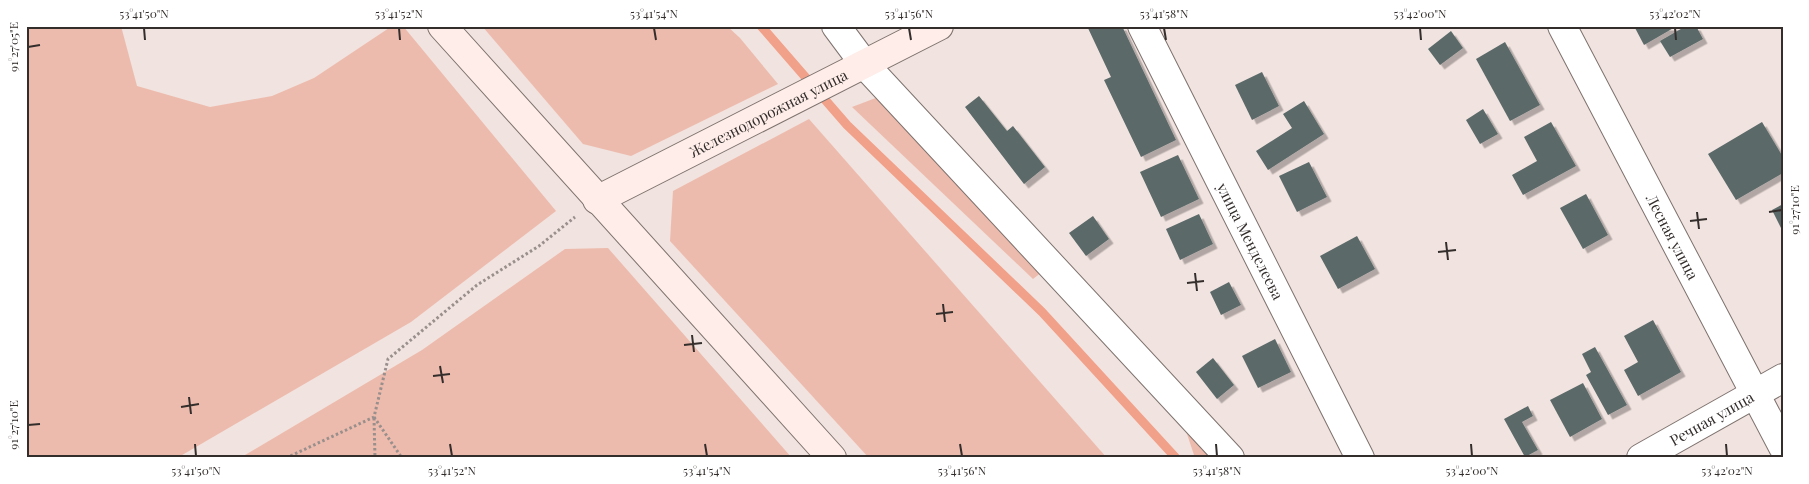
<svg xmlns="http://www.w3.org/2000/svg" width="1809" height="484" font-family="'Playfair Display',serif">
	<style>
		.green { fill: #edbbad }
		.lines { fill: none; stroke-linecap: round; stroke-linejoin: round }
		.stream { stroke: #f1a089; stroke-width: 9 }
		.building { fill: #5b6969; filter: url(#shadow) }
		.street-casing { stroke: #7e726e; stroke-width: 30 }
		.secondary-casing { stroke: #7e726e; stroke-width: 30 }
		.path { stroke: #998f8c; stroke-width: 3; stroke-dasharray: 2.5 2.5; stroke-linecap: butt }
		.street { stroke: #fff; stroke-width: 28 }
		.secondary { stroke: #feede8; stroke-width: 28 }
		.ticks { fill: none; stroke: #332e2c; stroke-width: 2 }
		.labels { text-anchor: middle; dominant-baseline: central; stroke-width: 5; stroke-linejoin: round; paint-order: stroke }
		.street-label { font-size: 15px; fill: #332e2c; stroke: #fff }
		.neatline { fill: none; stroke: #332e2c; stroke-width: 2 }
		.ticks-label { font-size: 12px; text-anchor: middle; fill: #332e2c }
	</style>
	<defs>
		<filter id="shadow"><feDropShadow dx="4.5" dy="4.5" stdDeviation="0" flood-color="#0004"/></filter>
	</defs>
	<rect width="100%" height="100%" fill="#f1e3df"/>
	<g class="green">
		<polygon points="26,26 121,26 137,86 210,107 272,96 314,78 392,26 403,26 556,211 411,322 177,458 26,458"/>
		<polygon points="482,26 727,26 740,38 778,84 631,156 583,144"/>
		<polygon points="881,96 1051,265 1033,279 852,107"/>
		<polygon points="809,119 1107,458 869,458 670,241 673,191"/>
		<polygon points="608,248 792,458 240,458 422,350 565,249"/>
		<polygon points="1185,428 1227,458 1195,458"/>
	</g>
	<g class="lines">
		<polyline class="stream" points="761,26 847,125 1042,312 1176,458"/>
	</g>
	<g class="building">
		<polygon points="1087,26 1122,26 1176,140 1141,157 1104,80 1111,77"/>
		<polygon points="1634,26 1677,26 1644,45"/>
		<polygon points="1686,26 1696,26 1703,39 1670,57 1660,41"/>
		<polygon points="1451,31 1463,48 1440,65 1428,49"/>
		<polygon points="1505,42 1540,105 1510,121 1476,59"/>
		<polygon points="1262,72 1279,106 1252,120 1235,85"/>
		<polygon points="979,96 1007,131 1013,126 1045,167 1024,184 965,107"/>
		<polygon points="1304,101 1324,134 1268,170 1256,151 1292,128 1283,114"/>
		<polygon points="1483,109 1498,134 1480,144 1466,120"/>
		<polygon points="1551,122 1576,166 1523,195 1512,175 1537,161 1524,137"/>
		<polygon points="1762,122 1783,157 1783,173 1736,200 1708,154"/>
		<polygon points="1178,155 1199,199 1161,217 1140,172"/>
		<polygon points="1309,162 1327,197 1297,212 1279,176"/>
		<polygon points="1586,194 1608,235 1583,249 1560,208"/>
		<polygon points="1783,204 1783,227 1781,228 1772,210"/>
		<polygon points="1199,214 1213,244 1180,260 1166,229"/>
		<polygon points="1093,216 1109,239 1086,256 1069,233"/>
		<polygon points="1357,236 1375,269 1338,289 1320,256"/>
		<polygon points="1229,282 1241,305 1221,315 1210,292"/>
		<polygon points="1653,320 1681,372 1638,396 1624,370 1638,362 1624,336"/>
		<polygon points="1275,339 1291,372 1258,388 1242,356"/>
		<polygon points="1595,347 1627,405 1608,415 1586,375 1591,372 1582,354"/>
		<polygon points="1213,358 1234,385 1217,399 1196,372"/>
		<polygon points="1583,383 1602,419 1570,437 1550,400"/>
		<polygon points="1528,406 1533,416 1522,422 1538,450 1525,457 1504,419"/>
	</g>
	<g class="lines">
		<g class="street-casing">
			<g id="street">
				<polyline points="836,26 865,65 1230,458"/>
				<path id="s1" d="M1142 26 1360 458"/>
				<path id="s2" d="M1562 26 1783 447"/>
				<path id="s3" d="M1641 458 1783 378"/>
			</g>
		</g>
		<g class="secondary-casing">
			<g id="secondary">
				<polyline points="442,26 832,458"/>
				<path id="s4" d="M597 200 939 26"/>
			</g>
		</g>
		<g class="path">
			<polyline points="374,417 402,458"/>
			<polyline points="374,418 375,458"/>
			<polyline points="286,458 374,417 388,359 477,285 539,246 575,217"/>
		</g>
		<use href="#street" class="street"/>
		<use href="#secondary" class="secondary"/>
	</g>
	<path class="ticks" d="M144 28 145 40M399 28 400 40M654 28 656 40M909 28 911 40M1164 28 1166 40M1420 28 1421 40M1675 28 1676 40M28 47 40 45M1697 212 1699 229M1769 212 1782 210M1690 221 1707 219M1446 242 1448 260M1438 252 1456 250M1195 273 1197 291M1187 283 1204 281M943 304 945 322M936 314 953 312M692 335 694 352M684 345 702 343M440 366 443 383M433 376 450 374M189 397 191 414M181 407 199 404M28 425 40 424M195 444 196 456M450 444 452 456M705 444 707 456M960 444 962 456M1216 444 1217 456M1471 444 1472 456M1726 444 1727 456"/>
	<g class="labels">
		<g class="street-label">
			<text stroke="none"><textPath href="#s4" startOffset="192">Железнодорожная улица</textPath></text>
			<text stroke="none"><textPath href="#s2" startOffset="238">Лесная улица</textPath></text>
			<text stroke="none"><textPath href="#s1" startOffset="241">улица Менделеева</textPath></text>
			<text stroke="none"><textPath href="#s3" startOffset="81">Речная улица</textPath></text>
		</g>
	</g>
	<rect width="1809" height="484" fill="none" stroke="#ffffff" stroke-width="55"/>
	<rect x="28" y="28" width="1754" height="428" class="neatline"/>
	<g class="ticks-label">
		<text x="144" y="18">53°41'50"N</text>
		<text x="399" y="18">53°41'52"N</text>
		<text x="654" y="18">53°41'54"N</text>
		<text x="909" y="18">53°41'56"N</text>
		<text x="1164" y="18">53°41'58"N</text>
		<text x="1420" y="18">53°42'00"N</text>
		<text x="1675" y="18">53°42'02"N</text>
		<text transform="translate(14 47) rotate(-90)" y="4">91°27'05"E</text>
		<text transform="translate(1795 210) rotate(-90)" y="4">91°27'10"E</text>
		<text transform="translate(14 425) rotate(-90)" y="4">91°27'10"E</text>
		<text x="196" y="475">53°41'50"N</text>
		<text x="452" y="475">53°41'52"N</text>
		<text x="707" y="475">53°41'54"N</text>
		<text x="962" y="475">53°41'56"N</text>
		<text x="1217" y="475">53°41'58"N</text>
		<text x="1472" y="475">53°42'00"N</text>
		<text x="1727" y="475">53°42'02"N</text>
	</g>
</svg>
